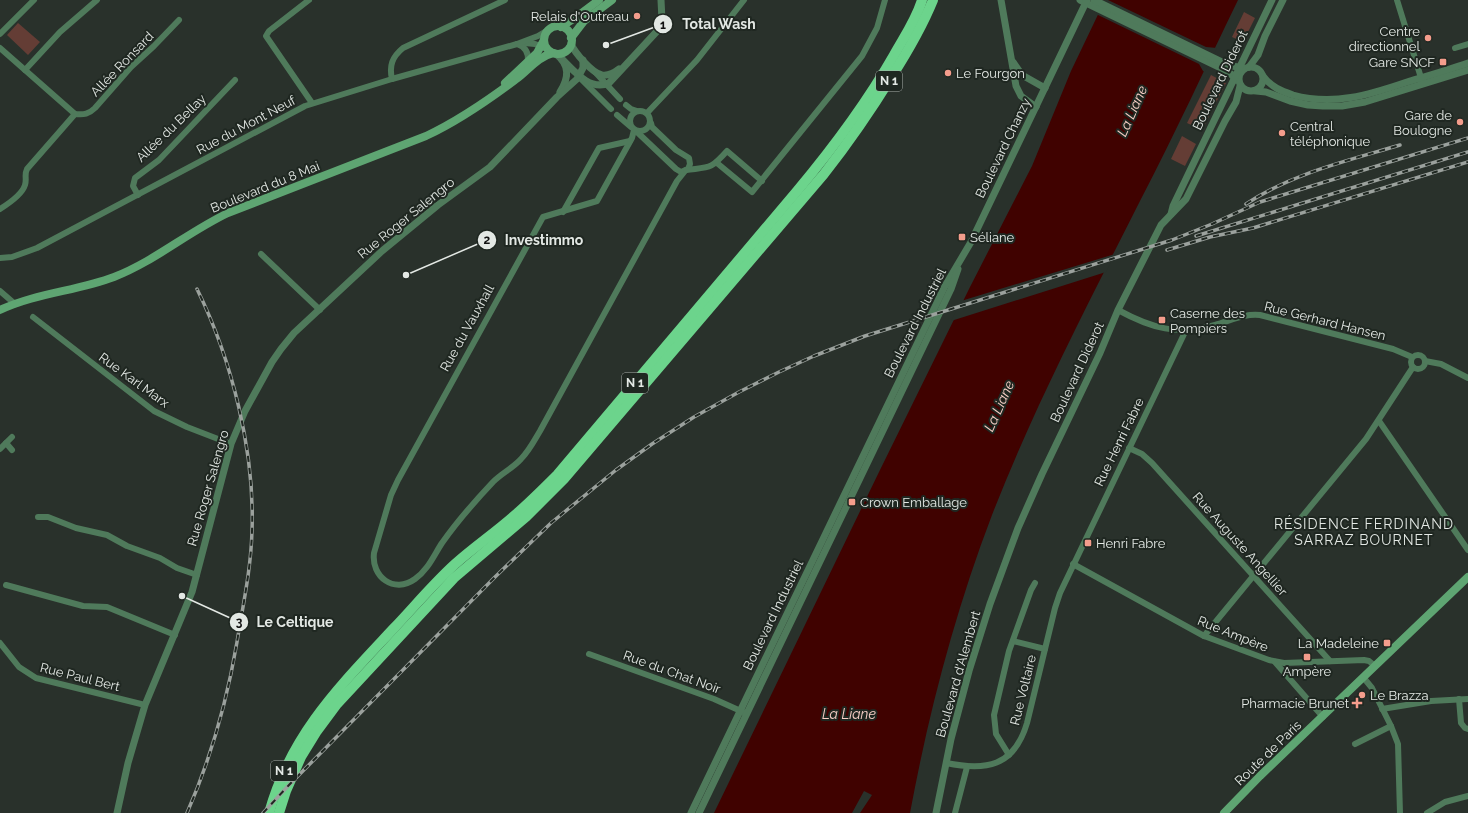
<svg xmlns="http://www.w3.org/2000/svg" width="1468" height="813" font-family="Raleway,sans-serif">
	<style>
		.green { fill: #643d35 }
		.water { fill: #400200 }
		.pier { fill: #29312b }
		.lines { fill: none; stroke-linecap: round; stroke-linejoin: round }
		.minor { stroke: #4f7a5b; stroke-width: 6 }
		.tertiary { stroke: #4f7a5b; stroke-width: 7 }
		.secondary { stroke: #5ea572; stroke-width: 8 }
		.trunk { stroke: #6cd48c; stroke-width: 10 }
		.rail-casing { stroke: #9ba19d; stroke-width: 3.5 }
		.rail { stroke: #1f2721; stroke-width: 2; stroke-dasharray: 6; stroke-linecap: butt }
		.poi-dot { fill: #f49d8c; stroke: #1f2721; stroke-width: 1.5 }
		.labels { text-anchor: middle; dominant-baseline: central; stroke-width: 4; stroke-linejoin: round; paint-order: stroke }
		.shield { fill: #1f2721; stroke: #a8aeaa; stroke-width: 1 }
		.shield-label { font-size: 12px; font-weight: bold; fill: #e3e8e4 }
		.poi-label { font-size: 13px; fill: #e3e8e4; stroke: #1f2721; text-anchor: start }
		.street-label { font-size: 13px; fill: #e3e8e4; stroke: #1f2721 }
		.water-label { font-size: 14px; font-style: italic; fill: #fad0c7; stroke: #1f2721 }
		.neighbourhood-label { font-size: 14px; letter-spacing: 1px; fill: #e3e8e4; stroke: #1f2721 }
		.leader { fill: none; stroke: #e3e8e4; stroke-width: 1.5 }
		.callout-dot { fill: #e3e8e4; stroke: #1f2721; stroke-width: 1.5 }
		.mark-label { font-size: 12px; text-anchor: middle; font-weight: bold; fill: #111 }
		.callout-label { font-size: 14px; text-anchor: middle; font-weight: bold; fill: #e3e8e4; stroke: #1f2721; stroke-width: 4; stroke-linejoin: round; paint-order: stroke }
	</style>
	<rect width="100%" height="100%" fill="#29312b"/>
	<g class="green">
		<polygon points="1244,12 1255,18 1243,42 1232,37"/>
		<polygon points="18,23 40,42 28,55 7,35"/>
		<polygon points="1211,75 1226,83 1202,130 1187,123"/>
		<polygon points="1182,136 1196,144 1185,166 1171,159"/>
	</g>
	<path class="water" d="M1105 0H1238C1206 66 1175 134 1141 199 1089 302 1034 407 992 515 955 612 929 711 910 813H860L872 795 864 791 852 813H714L879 472 970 287 1032 166 1071 71Z"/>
	<g class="pier">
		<polygon points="1103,0 1108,0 1206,47 1217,48 1205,72 1203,71 1199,64 1096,14"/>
		<polygon points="1115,254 1106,272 951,321 961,301"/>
	</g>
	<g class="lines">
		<g class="minor">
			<polyline points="309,0 269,31 266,36 312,103"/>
			<polyline points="1397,0 1422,81"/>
			<polyline points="0,34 34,0"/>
			<polyline points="524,43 535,44 547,49"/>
			<path d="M517 44C526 47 529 53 528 62"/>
			<path d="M0 48 75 114C84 115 89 114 95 108L131 67 154 46 179 20"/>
			<polyline points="1455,48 1468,44"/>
			<polyline points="25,70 60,32 97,0"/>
			<polyline points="595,72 620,99"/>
			<path d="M392 79C389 66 392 57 403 48L505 0"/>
			<polyline points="581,79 611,109"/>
			<polyline points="626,105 631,109 637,111"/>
			<circle cx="640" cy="121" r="10"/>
			<polyline points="647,113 697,60 744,0"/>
			<polyline points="617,115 631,127"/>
			<path d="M634 130 632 138 597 201 543 217 398 480 391 495 374 553C371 577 394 594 415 579 428 570 434 555 442 543 456 523 477 499 493 482 502 473 513 468 521 459 529 451 534 441 540 431L677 181 685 171"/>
			<polyline points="636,131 676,169 681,172 688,169 690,164 689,158 676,150 652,127 651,123"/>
			<polyline points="717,163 752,192 862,56 877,28 885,0"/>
			<path d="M686 170C710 167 710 170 727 151L762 181"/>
			<polyline points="138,195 133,186 135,178 159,160 235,80"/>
			<path d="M0 209C8 204 22 195 25 185 27 179 24 175 27 169L75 114"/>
			<polyline points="563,212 599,148 630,141"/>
			<polyline points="261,254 320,310"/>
			<polyline points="0,258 12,257 37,248 305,106 392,79 517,44 538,36 548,30"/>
			<polyline points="0,291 15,304"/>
			<path d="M1118 310C1151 328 1178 336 1215 325 1230 321 1245 313 1260 315L1393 349 1412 357"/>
			<polyline points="33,317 154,411 187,427 231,444"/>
			<circle cx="1418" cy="362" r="7"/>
			<polyline points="1425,361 1441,364 1468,378"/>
			<polyline points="1379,421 1468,550"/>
			<polyline points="6,443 12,450"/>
			<polyline points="1129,448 1142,454 1152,463 1330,661"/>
			<polyline points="0,449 12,437"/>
			<polyline points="38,517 48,517 76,528 107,535 127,546 160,558 177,568 197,575"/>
			<polyline points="1073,564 1204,636 1269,660 1284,663 1364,660 1369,661 1375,666"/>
			<polyline points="6,585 83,606 107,607 175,635"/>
			<polyline points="1204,636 1366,439 1413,367"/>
			<polyline points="1013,641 1045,649"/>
			<polyline points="0,643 19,667 36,678 145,705"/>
			<polyline points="589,654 714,699 743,712"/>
			<polyline points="1275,662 1323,717"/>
			<polyline points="1363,677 1372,688 1391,726 1398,744 1400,813"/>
			<polyline points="1459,699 1461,723 1465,728 1468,729"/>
			<polyline points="1382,709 1431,701 1468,699"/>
			<polyline points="1355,744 1391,726"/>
			<polyline points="1009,755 996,734 994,715 1009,651 1031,590 1035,583"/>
			<path d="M946 763C986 771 1014 767 1027 723L1055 608 1060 593 1186 330"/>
			<polyline points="955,813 967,767"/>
			<polyline points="1427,813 1445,802 1468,796"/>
		</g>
		<g class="tertiary">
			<polyline points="1001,0 1016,86 1021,96 1036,107"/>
			<polyline points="1080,0 1223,69 1231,74 1236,80"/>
			<polyline points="1094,0 1228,65 1242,68"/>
			<path d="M571 44C575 53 592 73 602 75 609 76 614 73 619 69"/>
			<path d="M556 54C570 65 569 78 560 92"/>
			<path d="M563 60C575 72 590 91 609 83L660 28 662 20 661 0"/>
			<polyline points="1013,62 1022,75 1045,88"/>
			<circle cx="1251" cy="79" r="12"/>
			<polyline points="1249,67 1258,55 1265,36 1283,0"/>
			<path d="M1263 76C1271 87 1281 91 1293 95 1333 106 1369 95 1407 82 1427 76 1448 70 1468 63"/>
			<polyline points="1256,91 1266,92 1290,101 1308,105 1323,106 1342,106 1365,102 1468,70"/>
			<polyline points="1171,214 1173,206 1272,0"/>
			<polyline points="117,813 128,763 145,705 192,592 231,444 245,411 272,362 281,349 294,333 382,251 438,205 490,167 557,97 577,79 583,68 583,60"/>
			<polyline points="691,813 945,286 971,242 1087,0"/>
			<polyline points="699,813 951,289 958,269"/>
			<polyline points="936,813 951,739 969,671 990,604 1018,528 1042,474 1100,353 1118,310 1161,225 1186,199 1225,121 1236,102 1240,86"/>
		</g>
		<g class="secondary">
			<circle cx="558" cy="40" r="14"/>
			<polyline points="561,27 575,18 599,0"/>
			<polyline points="571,38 584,21 612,0"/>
			<polyline points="505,83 537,53 544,40"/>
			<path d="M0 310C36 293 77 291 114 277 155 261 188 232 228 213L426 136C458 121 487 101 515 80 528 71 537 57 553 53"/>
			<polyline points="1224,813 1260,776 1468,577"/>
		</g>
		<g class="trunk">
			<path d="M269 813C291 734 340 686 394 628 414 607 433 584 455 564 474 547 496 532 515 515 530 502 543 489 557 475L797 191C833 148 866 104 894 55 904 37 916 20 922 0"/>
			<path d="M279 813 286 791 301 757 317 731 337 704 454 578 526 517 564 479 824 174C849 142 871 110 892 76 908 51 922 27 933 0"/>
		</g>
		<g class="rail-casing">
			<g id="rail">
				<path d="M1246 204C1293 173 1347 161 1400 145"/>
				<polyline points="1196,236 1468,152"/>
				<polyline points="1167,250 1210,237 1253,228 1468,162"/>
				<path d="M187 813C211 758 227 701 237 642 243 605 251 569 252 531 255 452 232 360 197 289"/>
				<polyline points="263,813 289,785 495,577 551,523 616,470 652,444 694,417 739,392 779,372 814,356 865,336 1172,240 1212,224 1260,202 1468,138"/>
			</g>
		</g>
		<use href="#rail" class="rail"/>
	</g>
	<g class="poi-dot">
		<circle cx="637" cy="16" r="4"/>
		<circle cx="1428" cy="38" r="4"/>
		<rect x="1439" y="58" width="8" height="8" rx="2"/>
		<circle cx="948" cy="73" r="4"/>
		<circle cx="1460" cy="122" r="4"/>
		<circle cx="1282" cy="133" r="4"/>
		<rect x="958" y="233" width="8" height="8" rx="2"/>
		<rect x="1158" y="316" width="8" height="8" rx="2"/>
		<rect x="848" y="498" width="8" height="8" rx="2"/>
		<rect x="1084" y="539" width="8" height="8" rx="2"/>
		<rect x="1383" y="639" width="8" height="8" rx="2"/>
		<rect x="1303" y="653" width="8" height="8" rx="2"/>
		<circle cx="1362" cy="695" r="4"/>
		<path d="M1355 697h4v4h4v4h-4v4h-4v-4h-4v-4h4z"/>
	</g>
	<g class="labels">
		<g class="shield">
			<rect x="876" y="71" width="26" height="20" rx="3"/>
			<rect x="622" y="373" width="26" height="20" rx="3"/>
			<rect x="271" y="761" width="26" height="20" rx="3"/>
		</g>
		<g class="shield-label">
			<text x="889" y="81">N 1</text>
			<text x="635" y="383">N 1</text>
			<text x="284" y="771">N 1</text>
		</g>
		<g class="poi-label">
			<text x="629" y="16" text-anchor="end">Relais d'Outreau</text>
			<text x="1420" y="31" text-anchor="end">Centre<tspan x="1420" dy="15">directionnel</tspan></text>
			<text x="1435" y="62" text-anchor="end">Gare SNCF</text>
			<text x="956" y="73">Le Fourgon</text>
			<text x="1452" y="115" text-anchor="end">Gare de<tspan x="1452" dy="15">Boulogne</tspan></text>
			<text x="1290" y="126">Central<tspan x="1290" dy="15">téléphonique</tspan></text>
			<text x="970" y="237">Séliane</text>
			<text x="1170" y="313">Caserne des<tspan x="1170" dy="15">Pompiers</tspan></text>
			<text x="860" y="502">Crown Emballage</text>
			<text x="1096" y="543">Henri Fabre</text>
			<text x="1379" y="643" text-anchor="end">La Madeleine</text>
			<text x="1307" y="671" text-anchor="middle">Ampère</text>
			<text x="1370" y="695">Le Brazza</text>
			<text x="1349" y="703" text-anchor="end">Pharmacie Brunet</text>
		</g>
		<g class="street-label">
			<text transform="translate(122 64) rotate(-46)">Allée Ronsard</text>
			<text transform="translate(1220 80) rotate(-64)">Boulevard Diderot</text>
			<text transform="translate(246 125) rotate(-28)">Rue du Mont Neuf</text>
			<text transform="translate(171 128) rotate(-44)">Allée du Bellay</text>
			<text transform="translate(1003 148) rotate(-64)">Boulevard Chanzy</text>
			<text transform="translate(265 187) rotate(-22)">Boulevard du 8 Mai</text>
			<text transform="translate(406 218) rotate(-39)">Rue Roger Salengro</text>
			<text transform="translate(1325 321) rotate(14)">Rue Gerhard Hansen</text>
			<text transform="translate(915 323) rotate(-63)">Boulevard Industriel</text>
			<text transform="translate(467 328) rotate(-61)">Rue du Vauxhall</text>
			<text transform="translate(1077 372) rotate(-65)">Boulevard Diderot</text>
			<text transform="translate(134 380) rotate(36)">Rue Karl Marx</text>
			<text transform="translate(1119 442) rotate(-64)">Rue Henri Fabre</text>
			<text transform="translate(208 488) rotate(-74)">Rue Roger Salengro</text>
			<text transform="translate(1240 544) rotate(48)">Rue Auguste Angellier</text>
			<text transform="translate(773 615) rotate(-64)">Boulevard Industriel</text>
			<text transform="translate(1233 634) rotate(22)">Rue Ampère</text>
			<text transform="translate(672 672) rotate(20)">Rue du Chat Noir</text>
			<text transform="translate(958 674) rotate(-74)">Boulevard d'Alembert</text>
			<text transform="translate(80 677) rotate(14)">Rue Paul Bert</text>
			<text transform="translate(1023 690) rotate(-76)">Rue Voltaire</text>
			<text transform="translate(1268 753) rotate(-44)">Route de Paris</text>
		</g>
		<g class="water-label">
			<text transform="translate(1132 111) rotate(-66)">La Liane</text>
			<text transform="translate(999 406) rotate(-66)">La Liane</text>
			<text x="849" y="714">La Liane</text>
		</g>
		<g class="neighbourhood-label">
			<text x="1364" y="524">RÉSIDENCE FERDINAND<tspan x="1364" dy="16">SARRAZ BOURNET</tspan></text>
		</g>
	</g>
	<path class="leader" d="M606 45L663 24M406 275L487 240M182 596L239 622"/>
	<g class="callout-dot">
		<circle cx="606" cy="45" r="4"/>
		<circle cx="406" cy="275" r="4"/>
		<circle cx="182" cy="596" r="4"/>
		<circle cx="663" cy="24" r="10"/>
		<circle cx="487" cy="240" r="10"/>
		<circle cx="239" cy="622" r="10"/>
	</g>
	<g class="mark-label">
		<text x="663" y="29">1</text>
		<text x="487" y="244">2</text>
		<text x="239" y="626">3</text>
	</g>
	<g class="callout-label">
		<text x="719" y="29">Total Wash</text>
		<text x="544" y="245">Investimmo</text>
		<text x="295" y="627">Le Celtique</text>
	</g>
</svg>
